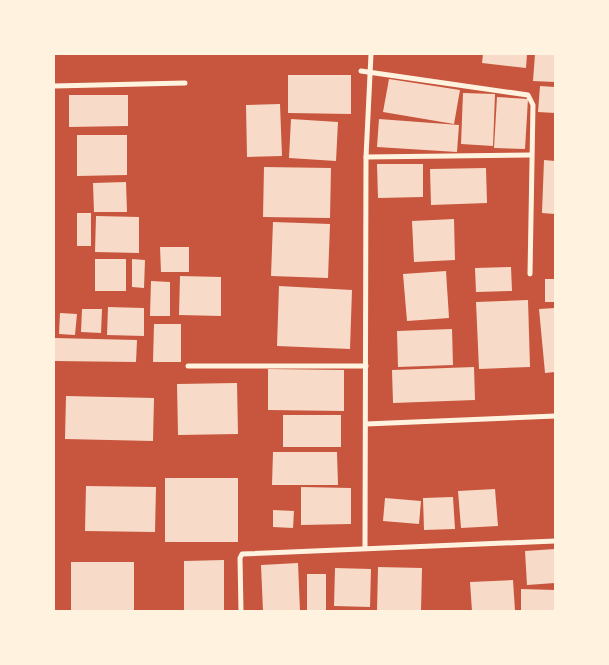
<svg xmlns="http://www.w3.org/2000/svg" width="609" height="665" font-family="Inter,sans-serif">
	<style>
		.building { fill: #f7dbc8 }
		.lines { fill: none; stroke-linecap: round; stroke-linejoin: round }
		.minor { stroke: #fff3e0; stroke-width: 5 }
	</style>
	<rect width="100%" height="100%" fill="#c8553d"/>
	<g class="building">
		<polygon points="483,54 527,54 526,68 482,63"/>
		<polygon points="535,54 555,54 555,82 533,81"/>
		<polygon points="288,75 351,75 351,114 288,113"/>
		<polygon points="389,79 460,90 454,124 383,112"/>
		<polygon points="540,86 555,87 555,113 538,112"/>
		<polygon points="463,93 495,94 493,146 461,144"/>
		<polygon points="69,95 128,95 128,126 69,127"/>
		<polygon points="497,97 528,99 525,149 494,148"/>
		<polygon points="280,104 282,156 247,157 246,105"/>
		<polygon points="291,119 338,122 336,161 289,158"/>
		<polygon points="379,119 459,125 457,152 377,147"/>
		<polygon points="77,135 127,135 127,175 77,176"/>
		<polygon points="544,160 555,161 555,214 542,213"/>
		<polygon points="377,164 423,164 423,197 378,198"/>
		<polygon points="264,167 331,168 330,218 263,217"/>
		<polygon points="486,168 487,203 431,205 430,169"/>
		<polygon points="126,182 127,212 94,212 93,183"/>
		<rect x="77" y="213" width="14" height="33"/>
		<polygon points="96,216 139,217 139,253 95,252"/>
		<polygon points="454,219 455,260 414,262 412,221"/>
		<polygon points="273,222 330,224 328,278 271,276"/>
		<polygon points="160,247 189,247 189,272 161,272"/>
		<rect x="95" y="259" width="31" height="32"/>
		<polygon points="132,259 145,260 144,288 132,287"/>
		<polygon points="511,267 512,291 476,292 475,268"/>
		<polygon points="446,271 449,318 407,321 403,274"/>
		<polygon points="180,276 221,277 221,316 179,315"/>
		<rect x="545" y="279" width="10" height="23"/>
		<polygon points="151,281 170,282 170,316 150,316"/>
		<polygon points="279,286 352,290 350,349 277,346"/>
		<polygon points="528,300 530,367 479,369 476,302"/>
		<polygon points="108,307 144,308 144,336 107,335"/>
		<polygon points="555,308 555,372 545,373 539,309"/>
		<polygon points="82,309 102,309 101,333 81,332"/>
		<polygon points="60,313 77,314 75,335 59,334"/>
		<polygon points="154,324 181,324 181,362 153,362"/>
		<polygon points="452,329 453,365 398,367 397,331"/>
		<polygon points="54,338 137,340 136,362 54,361"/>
		<polygon points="474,367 475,400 393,403 392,370"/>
		<polygon points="268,369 344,370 344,411 268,410"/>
		<polygon points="237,383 238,434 178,435 177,384"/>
		<polygon points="66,396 154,398 153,441 65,439"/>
		<rect x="283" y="415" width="58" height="32"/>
		<polygon points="273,452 337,452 338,485 272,485"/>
		<rect x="165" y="478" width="73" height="64"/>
		<polygon points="86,486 156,487 155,532 85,531"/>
		<polygon points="301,487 351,488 351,524 301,525"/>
		<polygon points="495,489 498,526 461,528 458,491"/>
		<polygon points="453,497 455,529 424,530 423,498"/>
		<polygon points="385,498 421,501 419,524 383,521"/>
		<polygon points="273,510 294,511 293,528 273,527"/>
		<polygon points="555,549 555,583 527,585 525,551"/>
		<polygon points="224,560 224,611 184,611 184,561"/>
		<rect x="71" y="562" width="63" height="49"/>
		<polygon points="298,563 300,611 263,611 261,565"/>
		<polygon points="378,567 422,568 421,611 377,611"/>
		<polygon points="335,568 371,569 370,607 334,606"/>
		<rect x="307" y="574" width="19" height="37"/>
		<polygon points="513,580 515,611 472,611 470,582"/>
		<polygon points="521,589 555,590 555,611 521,611"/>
	</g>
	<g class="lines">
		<g class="minor">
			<polyline points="361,71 528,95 533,105 530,274"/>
			<polyline points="54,86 185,83"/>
			<polyline points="366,157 531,155"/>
			<polyline points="188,366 366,366"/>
			<polyline points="366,424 555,416"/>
			<polyline points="365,548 366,157 371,54"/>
			<polyline points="241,611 240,558 242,554 555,541"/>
		</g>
	</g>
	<rect width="609" height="665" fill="none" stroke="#fff3e0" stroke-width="110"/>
</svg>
